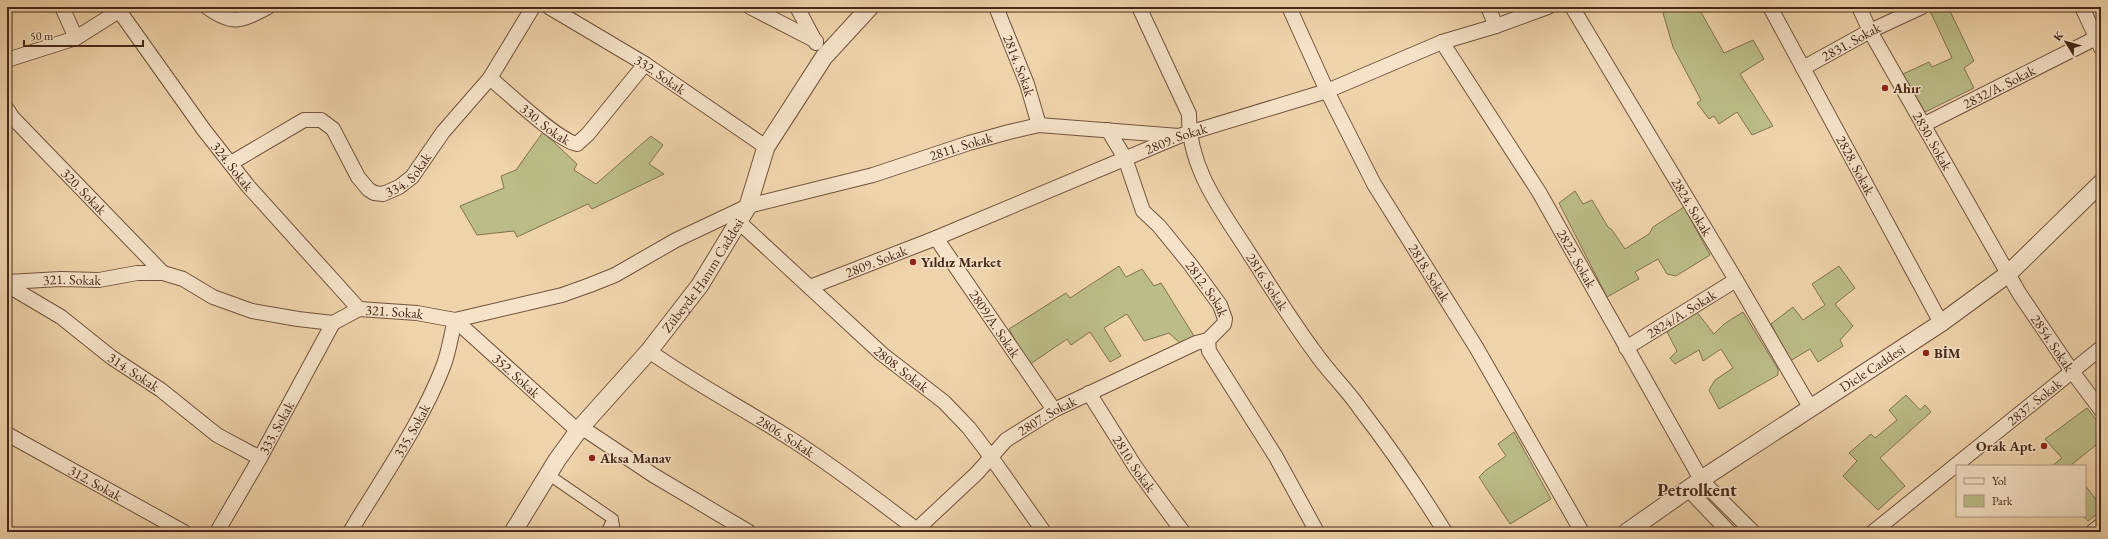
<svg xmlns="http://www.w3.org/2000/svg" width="2108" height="539" font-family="'EB Garamond',serif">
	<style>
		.green { fill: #bbbc87; stroke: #817250 }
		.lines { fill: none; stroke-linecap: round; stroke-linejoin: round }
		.pedestrian-casing { stroke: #71533d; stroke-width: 12 }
		.minor-casing { stroke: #71533d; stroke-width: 16 }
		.tertiary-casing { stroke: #71533d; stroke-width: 19 }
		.pedestrian { stroke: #f5e2c8; stroke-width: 10 }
		.minor { stroke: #f5e2c8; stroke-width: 14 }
		.tertiary { stroke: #f5e2c8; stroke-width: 17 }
		.poi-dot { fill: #8f2418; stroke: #f5e2c8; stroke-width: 1.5 }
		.labels { text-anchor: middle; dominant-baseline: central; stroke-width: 3; stroke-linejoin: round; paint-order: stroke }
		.street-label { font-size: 14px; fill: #472819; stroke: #f5e2c8 }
		.poi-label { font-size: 14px; font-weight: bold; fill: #472819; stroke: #f5e2c8; text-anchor: start }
		.district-label { font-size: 18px; font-weight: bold; fill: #472819; stroke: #f5e2c8 }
	</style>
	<rect width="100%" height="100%" fill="#efd3aa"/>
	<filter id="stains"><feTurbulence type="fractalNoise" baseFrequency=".005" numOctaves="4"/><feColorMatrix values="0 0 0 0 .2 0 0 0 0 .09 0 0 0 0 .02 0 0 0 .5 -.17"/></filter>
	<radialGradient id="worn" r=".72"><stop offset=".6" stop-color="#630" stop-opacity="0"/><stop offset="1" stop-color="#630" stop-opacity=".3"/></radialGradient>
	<g class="green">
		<polygon points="1672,7 1698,7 1724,53 1753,40 1764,59 1740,74 1773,126 1752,135 1737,112 1719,124 1714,116 1709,119 1697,103 1701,100 1673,47 1663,13"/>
		<polygon points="1943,7 1948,7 1974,61 1964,68 1974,88 1925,112 1903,74 1929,62 1932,67 1952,58 1930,11"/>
		<polygon points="543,132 577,164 574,170 596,184 651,136 663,145 649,164 664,174 592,209 588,204 517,237 514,231 477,235 460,206 504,188 501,176 516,170"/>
		<polygon points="1575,191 1583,204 1592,200 1608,227 1612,230 1625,249 1649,234 1653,227 1684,207 1710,255 1676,276 1667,274 1658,259 1635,272 1639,279 1607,297 1559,203"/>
		<polygon points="1119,266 1126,277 1142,269 1154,286 1161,283 1194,336 1182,345 1169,333 1144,341 1127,314 1104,328 1121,356 1110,362 1090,332 1071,345 1067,339 1029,365 1009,329 1066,293 1070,298"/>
		<polygon points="1839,266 1855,288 1835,304 1853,326 1840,340 1843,346 1818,362 1810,349 1790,361 1771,324 1793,307 1803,320 1825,305 1812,284"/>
		<polygon points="1696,311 1714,334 1724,324 1743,312 1778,369 1778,375 1719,409 1709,390 1715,380 1733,368 1721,349 1703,361 1699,350 1675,364 1670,358 1677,351 1667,332"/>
		<polygon points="1906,395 1920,410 1925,405 1931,412 1880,458 1905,486 1878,510 1843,476 1857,461 1849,453 1871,434 1875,438 1897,420 1889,410"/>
		<polygon points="2087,408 2101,426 2101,441 2070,466 2052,466 2062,458 2045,439"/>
		<polygon points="1514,432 1551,499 1510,524 1479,477 1486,470 1506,456 1498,444"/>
		<polygon points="2085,485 2101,506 2101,511 2088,521 2083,516 2085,516"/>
	</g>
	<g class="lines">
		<g class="pedestrian-casing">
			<polyline id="pedestrian" points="549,475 613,519 612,525"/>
		</g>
		<g class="minor-casing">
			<g id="minor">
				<polyline points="62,7 76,38"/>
				<path d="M207 7C233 26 241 21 268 7"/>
				<path id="s1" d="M549 7 645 64 766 147"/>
				<polyline points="750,7 816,41"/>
				<polyline points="797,7 816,43"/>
				<path id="s2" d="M996 7 1027 84 1039 125"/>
				<path id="s3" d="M1139 7 1189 114C1188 167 1220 208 1247 250 1269 284 1290 319 1314 351 1328 372 1347 389 1361 410 1391 449 1419 490 1445 532"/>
				<path id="s4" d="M1289 7 1327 91 1374 184 1476 347 1582 532"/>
				<polyline points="1488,7 1496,26"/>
				<path id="s5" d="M1572 7 1736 280 1810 407"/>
				<path id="s6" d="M1770 7 1941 323"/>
				<path id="s7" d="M1859 7 1870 31 2019 293 2071 370 2101 410"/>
				<polyline points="2082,7 2101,48"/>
				<path id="s8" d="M120 12 204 130 248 186 359 309"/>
				<path id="s9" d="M1442 42 1539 192 1702 481 1753 532"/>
				<polyline points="7,60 76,38 125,7"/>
				<path id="s10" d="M1803 68 1870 31 1922 7"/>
				<path id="s11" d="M490 78C508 93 557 140 577 144L588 134 645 64"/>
				<path id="s12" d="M7 109 12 117 163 273"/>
				<path id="s13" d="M1923 125 2096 38"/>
				<path id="s14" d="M1108 130 1125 158 1143 211 1159 226 1190 264 1220 305 1225 319 1224 324 1208 340 1209 351 1276 457 1317 532"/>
				<path id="s15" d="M231 163 304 120H321L333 129 358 177 368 189 374 193 383 194 399 187 412 177 443 132 490 78 533 7"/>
				<path id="s16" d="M739 222 882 354 944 402 969 428 991 457 1044 532"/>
				<path id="s17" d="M936 238 1054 410"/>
				<path id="s18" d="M7 282 61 279 99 280 137 273H163L183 279 213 297 252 311 298 319 333 323 359 309 417 313 455 320 562 295 590 285 615 275 676 240 748 206 873 175 969 143 1009 132 1039 125 1179 136"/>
				<path id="s19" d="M7 285 61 317 111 357 161 390 217 435 260 458"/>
				<path id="s20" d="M810 287 936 238 1179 136 1327 91 1442 42 1496 26 1548 7"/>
				<path id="s21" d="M1626 348 1736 280"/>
				<path id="s22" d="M649 351C694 383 744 409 791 439 835 467 876 499 917 530"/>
				<path id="s23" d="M1089 393 1136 468 1183 532"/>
				<polyline points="581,427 653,475 749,532"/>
				<path id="s24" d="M7 434 184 532"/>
				<polyline points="1688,489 1729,532"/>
				<path id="s25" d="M217 532 260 458 333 323"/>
				<path id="s26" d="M350 532C382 478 420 426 443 367 449 352 451 335 455 320L578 431"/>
				<polyline points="609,532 612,525"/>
				<path id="s27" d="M914 532 977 473 1006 440 1054 410 1196 343 1208 340"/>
				<path id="s28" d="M1873 532 2101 348"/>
				<polyline points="2092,532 2101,525"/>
			</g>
		</g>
		<g class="tertiary-casing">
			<g id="tertiary">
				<path id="s29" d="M513 532 557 460 581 427 649 351 700 285 748 206 766 147 824 57 870 7"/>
				<path id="s30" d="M1627 532 1711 473 1941 323 2008 274 2101 183"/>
			</g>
		</g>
		<use href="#pedestrian" class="pedestrian"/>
		<use href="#minor" class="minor"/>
		<use href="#tertiary" class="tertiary"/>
	</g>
	<g class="poi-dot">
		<circle cx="1885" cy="88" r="4"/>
		<circle cx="913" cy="262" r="4"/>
		<circle cx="1926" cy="353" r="4"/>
		<circle cx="2044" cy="446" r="4"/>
		<circle cx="592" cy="458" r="4"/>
	</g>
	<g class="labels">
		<g class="street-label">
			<text stroke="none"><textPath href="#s10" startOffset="55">2831. Sokak</textPath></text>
			<text stroke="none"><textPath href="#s2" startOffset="63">2814. Sokak</textPath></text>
			<text stroke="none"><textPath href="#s1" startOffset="130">332. Sokak</textPath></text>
			<text stroke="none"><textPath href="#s13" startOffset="85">2832/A. Sokak</textPath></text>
			<text stroke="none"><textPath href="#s11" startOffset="72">330. Sokak</textPath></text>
			<text stroke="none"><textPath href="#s20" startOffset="395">2809. Sokak</textPath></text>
			<text stroke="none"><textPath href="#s7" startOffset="153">2830. Sokak</textPath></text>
			<text stroke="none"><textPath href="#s18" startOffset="1000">2811. Sokak</textPath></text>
			<text stroke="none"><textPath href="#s6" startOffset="180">2828. Sokak</textPath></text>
			<text stroke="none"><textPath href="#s8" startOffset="191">324. Sokak</textPath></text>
			<text stroke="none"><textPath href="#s15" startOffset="235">334. Sokak</textPath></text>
			<text stroke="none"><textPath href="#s12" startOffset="113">320. Sokak</textPath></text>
			<text stroke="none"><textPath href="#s5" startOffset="233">2824. Sokak</textPath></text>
			<text stroke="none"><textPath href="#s9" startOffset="255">2822. Sokak</textPath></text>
			<text stroke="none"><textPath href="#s20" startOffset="71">2809. Sokak</textPath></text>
			<text stroke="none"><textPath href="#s4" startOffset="301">2818. Sokak</textPath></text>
			<text stroke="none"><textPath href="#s29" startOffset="320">Zübeyde Hanım Caddesi</textPath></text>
			<text stroke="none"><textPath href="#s18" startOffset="65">321. Sokak</textPath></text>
			<text stroke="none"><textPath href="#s3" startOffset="306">2816. Sokak</textPath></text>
			<text stroke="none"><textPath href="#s14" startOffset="190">2812. Sokak</textPath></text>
			<text stroke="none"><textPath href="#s18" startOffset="401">321. Sokak</textPath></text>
			<text stroke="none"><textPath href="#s21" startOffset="65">2824/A. Sokak</textPath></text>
			<text stroke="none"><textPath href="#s17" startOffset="104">2809/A. Sokak</textPath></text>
			<text stroke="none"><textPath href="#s7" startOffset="388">2854. Sokak</textPath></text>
			<text stroke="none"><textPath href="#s30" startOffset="295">Dicle Caddesi</textPath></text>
			<text stroke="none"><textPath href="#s16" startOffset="219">2808. Sokak</textPath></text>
			<text stroke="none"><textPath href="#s19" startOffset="154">314. Sokak</textPath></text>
			<text stroke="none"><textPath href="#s26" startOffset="321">352. Sokak</textPath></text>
			<text stroke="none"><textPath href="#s28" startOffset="207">2837. Sokak</textPath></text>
			<text stroke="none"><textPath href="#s27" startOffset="178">2807. Sokak</textPath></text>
			<text stroke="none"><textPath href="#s25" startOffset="120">333. Sokak</textPath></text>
			<text stroke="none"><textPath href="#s26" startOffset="119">335. Sokak</textPath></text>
			<text stroke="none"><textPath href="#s22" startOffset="161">2806. Sokak</textPath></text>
			<text stroke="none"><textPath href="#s23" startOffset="84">2810. Sokak</textPath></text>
			<text stroke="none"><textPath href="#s24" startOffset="101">312. Sokak</textPath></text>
		</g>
		<g class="poi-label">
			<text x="1893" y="88">Ahır</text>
			<text x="921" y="262">Yıldız Market</text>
			<text x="1934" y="353">BİM</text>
			<text x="2036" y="446" text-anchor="end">Orak Apt.</text>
			<text x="600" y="458">Aksa Manav</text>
		</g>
		<g class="district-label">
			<text x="1697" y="489">Petrolkent</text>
		</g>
	</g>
	<rect width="2108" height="539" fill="none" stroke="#efd3aa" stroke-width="24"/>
	<rect x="8" y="8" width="2092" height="523" fill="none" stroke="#472819" stroke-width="2"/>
	<rect x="12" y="12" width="2084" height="515" fill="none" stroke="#472819"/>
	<rect x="1956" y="465" width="130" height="52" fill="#f5e2c8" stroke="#af9882"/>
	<rect x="1964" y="478" width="20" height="6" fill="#f5e2c8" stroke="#af9882"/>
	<text x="1992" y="485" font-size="12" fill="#472819">Yol</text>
	<rect x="1964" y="495" width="20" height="12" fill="#bbbc87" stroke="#af9882"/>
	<text x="1992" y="505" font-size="12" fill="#472819">Park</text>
	<g transform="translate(2066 42) rotate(307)" stroke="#f5e2c8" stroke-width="3" paint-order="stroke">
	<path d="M0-3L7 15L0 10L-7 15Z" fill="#472819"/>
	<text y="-6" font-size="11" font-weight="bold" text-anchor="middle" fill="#472819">K</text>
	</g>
	<path d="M24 40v6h119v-6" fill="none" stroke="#472819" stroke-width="2"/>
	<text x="30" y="40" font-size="12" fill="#472819" stroke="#f5e2c8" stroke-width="3" paint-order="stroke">50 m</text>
	<rect width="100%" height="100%" filter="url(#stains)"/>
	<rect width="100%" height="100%" fill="url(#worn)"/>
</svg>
